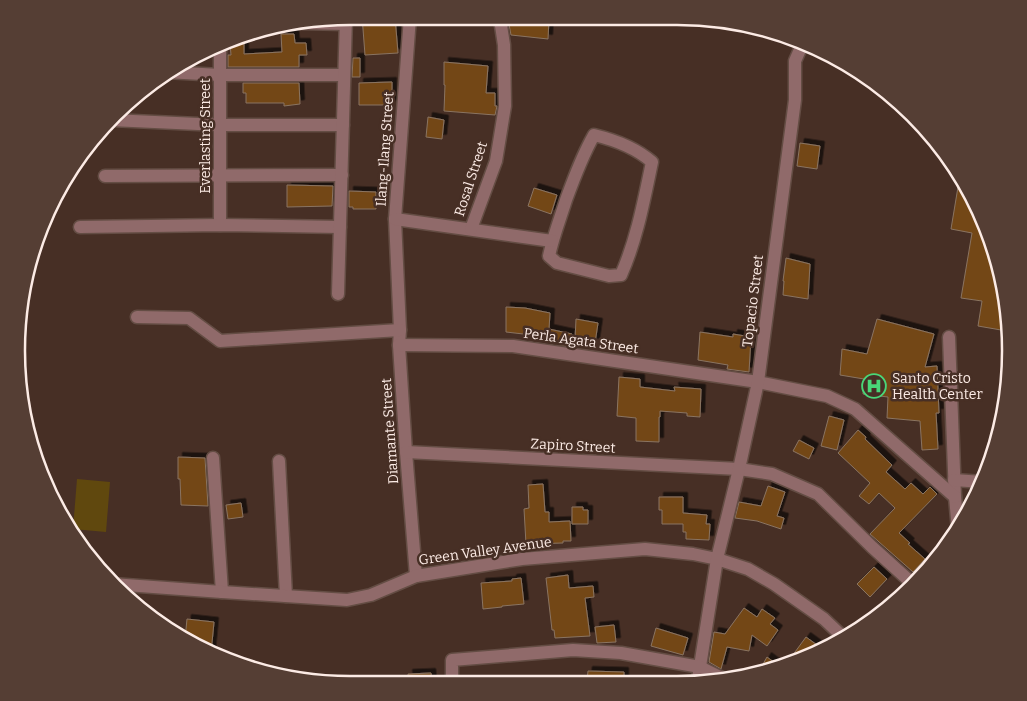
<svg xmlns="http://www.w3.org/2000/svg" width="1027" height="701" font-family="Bitter,serif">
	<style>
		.green { fill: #60480e }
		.building { fill: #734718; stroke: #8a7461; filter: url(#shadow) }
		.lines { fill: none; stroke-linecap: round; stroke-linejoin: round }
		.minor-casing { stroke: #644d44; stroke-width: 15 }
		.minor { stroke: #906a6a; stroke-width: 12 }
		.labels { text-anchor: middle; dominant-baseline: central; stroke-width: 5; stroke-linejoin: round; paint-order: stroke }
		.street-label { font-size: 14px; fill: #fcebe5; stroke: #472f25 }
		.poi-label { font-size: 14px; fill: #fcebe5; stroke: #472f25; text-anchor: start }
		.rim { fill: none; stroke: #fcebe5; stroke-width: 2.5 }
	</style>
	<defs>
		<filter id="shadow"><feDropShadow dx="4.5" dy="-4.5" stdDeviation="0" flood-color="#0009"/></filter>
	</defs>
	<rect width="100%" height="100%" fill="#472f25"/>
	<polygon class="green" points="77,479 110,482 106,532 73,529"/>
	<g class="building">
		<polygon points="362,16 395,17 398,53 365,55"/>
		<polygon points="508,19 549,19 548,39 511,35"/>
		<polygon points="281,34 294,34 295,43 306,43 307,55 299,55 299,67 228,67 228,55 231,55 230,43 238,40 244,39 244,54 282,52"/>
		<polygon points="353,58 360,58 360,77 352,77"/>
		<polygon points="444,62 488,66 486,93 495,93 495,106 497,106 495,115 444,111 445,85 444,85"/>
		<polygon points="392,82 392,105 359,105 359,83"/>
		<polygon points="243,83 299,83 300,104 284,106 284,103 246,103 246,93 243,93"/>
		<polygon points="428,117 444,120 442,139 426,137"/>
		<polygon points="800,143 820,146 817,169 797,166"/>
		<polygon points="287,185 333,186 332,206 287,207"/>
		<polygon points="958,187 967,188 985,223 1004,286 1006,302 1001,330 978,326 982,301 961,298 972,233 951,229"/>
		<polygon points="534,188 557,195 551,214 528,206"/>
		<polygon points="349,191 376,192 376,209 353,209 353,207 349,207"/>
		<polygon points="786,258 810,264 808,299 783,295 784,281 783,281"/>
		<polygon points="506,307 525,308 550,313 549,329 572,334 572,347 559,345 560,342 531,337 532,335 506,332"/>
		<polygon points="576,319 598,323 595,343 575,340"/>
		<polygon points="877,319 934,334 925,367 937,366 939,413 936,413 938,449 922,450 920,421 887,418 888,397 863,394 864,379 840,375 842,349 867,354"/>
		<polygon points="700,332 733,337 733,334 751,337 749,372 727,369 728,365 698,360"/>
		<polygon points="619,377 640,379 640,387 675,391 674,387 701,389 700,417 687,416 687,413 660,411 660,417 659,417 659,442 636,441 636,418 617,416"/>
		<polygon points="829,416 844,420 837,450 821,446"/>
		<polygon points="858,430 866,437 865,439 892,465 886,472 905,489 911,483 923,494 930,487 937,494 899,533 910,543 908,544 925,559 913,572 870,534 895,508 879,493 869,504 859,496 870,483 838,453"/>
		<polygon points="799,440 814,448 809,459 793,451"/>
		<polygon points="178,457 205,458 208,506 181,505 180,479 178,479"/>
		<polygon points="543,484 545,512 549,512 549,522 570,521 571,541 563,541 563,543 526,544 524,509 529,508 528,485"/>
		<polygon points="768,486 785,492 777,516 784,518 781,529 757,521 735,518 739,502 761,506"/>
		<polygon points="659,497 683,497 683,513 707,515 706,524 710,524 709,540 686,539 686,532 683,532 683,524 662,524 662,510 659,510"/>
		<polygon points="241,503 243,517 228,519 226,505"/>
		<polygon points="572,507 583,507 583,510 588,510 588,524 572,524"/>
		<polygon points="874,567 887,579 870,597 857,584"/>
		<polygon points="568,575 569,588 593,586 594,597 585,598 590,636 555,638 554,630 552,630 546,578"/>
		<polygon points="521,578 524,604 502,606 502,607 483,609 481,583 512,581 512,579"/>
		<polygon points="744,608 757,617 762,609 775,618 770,624 778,630 767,646 752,635 749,651 727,647 721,669 709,662 714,632 725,634"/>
		<polygon points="187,619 214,622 211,653 185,639"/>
		<polygon points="614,625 616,642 597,643 595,627"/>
		<polygon points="656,628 688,638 683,655 651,646"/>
		<polygon points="806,637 824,650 787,663"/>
		<polygon points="767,657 779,666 758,673"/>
		<polygon points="588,671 624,672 624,680 587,681"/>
		<polygon points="431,673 432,683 409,684 408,674"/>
	</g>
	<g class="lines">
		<g class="minor-casing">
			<g id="minor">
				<polyline points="410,17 395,219 400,330 399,345 406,452 416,576"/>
				<polyline points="301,23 346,24"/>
				<polyline points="166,72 220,75 344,75"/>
				<polyline points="111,120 220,125 343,125"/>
				<path d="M594 135C615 140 636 148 652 162 644 200 637 239 621 275L609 276 557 263 549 256C553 237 560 219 566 200 574 178 582 156 594 135Z"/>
				<polyline points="105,176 342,175"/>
				<polyline points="395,219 552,241"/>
				<polyline points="220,225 220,47"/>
				<polyline points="80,227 220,225 340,227"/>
				<polyline points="471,229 496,161 505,106 504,45 500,19"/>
				<polyline points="338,294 346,17"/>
				<polyline points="137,317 189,318 220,341 400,330"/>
				<polyline points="949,337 955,497 958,530"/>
				<polyline points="399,345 513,346 758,382 827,396 855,409 955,497"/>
				<polyline points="406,452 739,469 772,474 818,494 872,547 914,585"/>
				<polyline points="213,458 222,592"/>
				<polyline points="279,461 286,596"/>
				<polyline points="954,480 983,482"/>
				<polyline points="112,584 222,592 347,600 371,595 416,576 522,559 645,549 693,554 717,559 748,569 774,584 824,619 843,637"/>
				<polyline points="698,679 717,559 739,469 758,382 795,100 795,61 802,45"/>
				<polyline points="452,683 452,660 573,650 621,653 700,667 724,679"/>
			</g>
		</g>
		<use href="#minor" class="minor"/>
	</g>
	<defs>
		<g id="hospital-ring" transform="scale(1.25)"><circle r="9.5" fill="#472f25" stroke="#49d778" stroke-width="1.5"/><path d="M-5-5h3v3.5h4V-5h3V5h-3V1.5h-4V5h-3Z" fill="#49d778"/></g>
	</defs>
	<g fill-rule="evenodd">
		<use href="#hospital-ring" x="874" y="386"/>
	</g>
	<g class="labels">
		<g class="street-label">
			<text transform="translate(205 136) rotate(-90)">Everlasting Street</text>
			<text transform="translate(385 149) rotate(-86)">Ilang-Ilang Street</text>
			<text transform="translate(471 179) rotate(-72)">Rosal Street</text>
			<text transform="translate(753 301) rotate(-83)">Topacio Street</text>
			<text transform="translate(581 341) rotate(8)">Perla Agata Street</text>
			<text transform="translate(390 431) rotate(-94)">Diamante Street</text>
			<text transform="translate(573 446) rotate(3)">Zapiro Street</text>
			<text transform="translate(485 551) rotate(-8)">Green Valley Avenue</text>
		</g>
		<g class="poi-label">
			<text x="892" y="378">Santo Cristo<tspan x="892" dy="16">Health Center</tspan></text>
		</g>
	</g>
	<path d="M0 0H1027V701H0ZM350 25H677A325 325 0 0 1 1002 350V351A325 325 0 0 1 677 676H350A325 325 0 0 1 25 351V350A325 325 0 0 1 350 25Z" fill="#553e34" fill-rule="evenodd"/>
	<path class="rim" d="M350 25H677A325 325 0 0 1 1002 350V351A325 325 0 0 1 677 676H350A325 325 0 0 1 25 351V350A325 325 0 0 1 350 25Z"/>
</svg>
